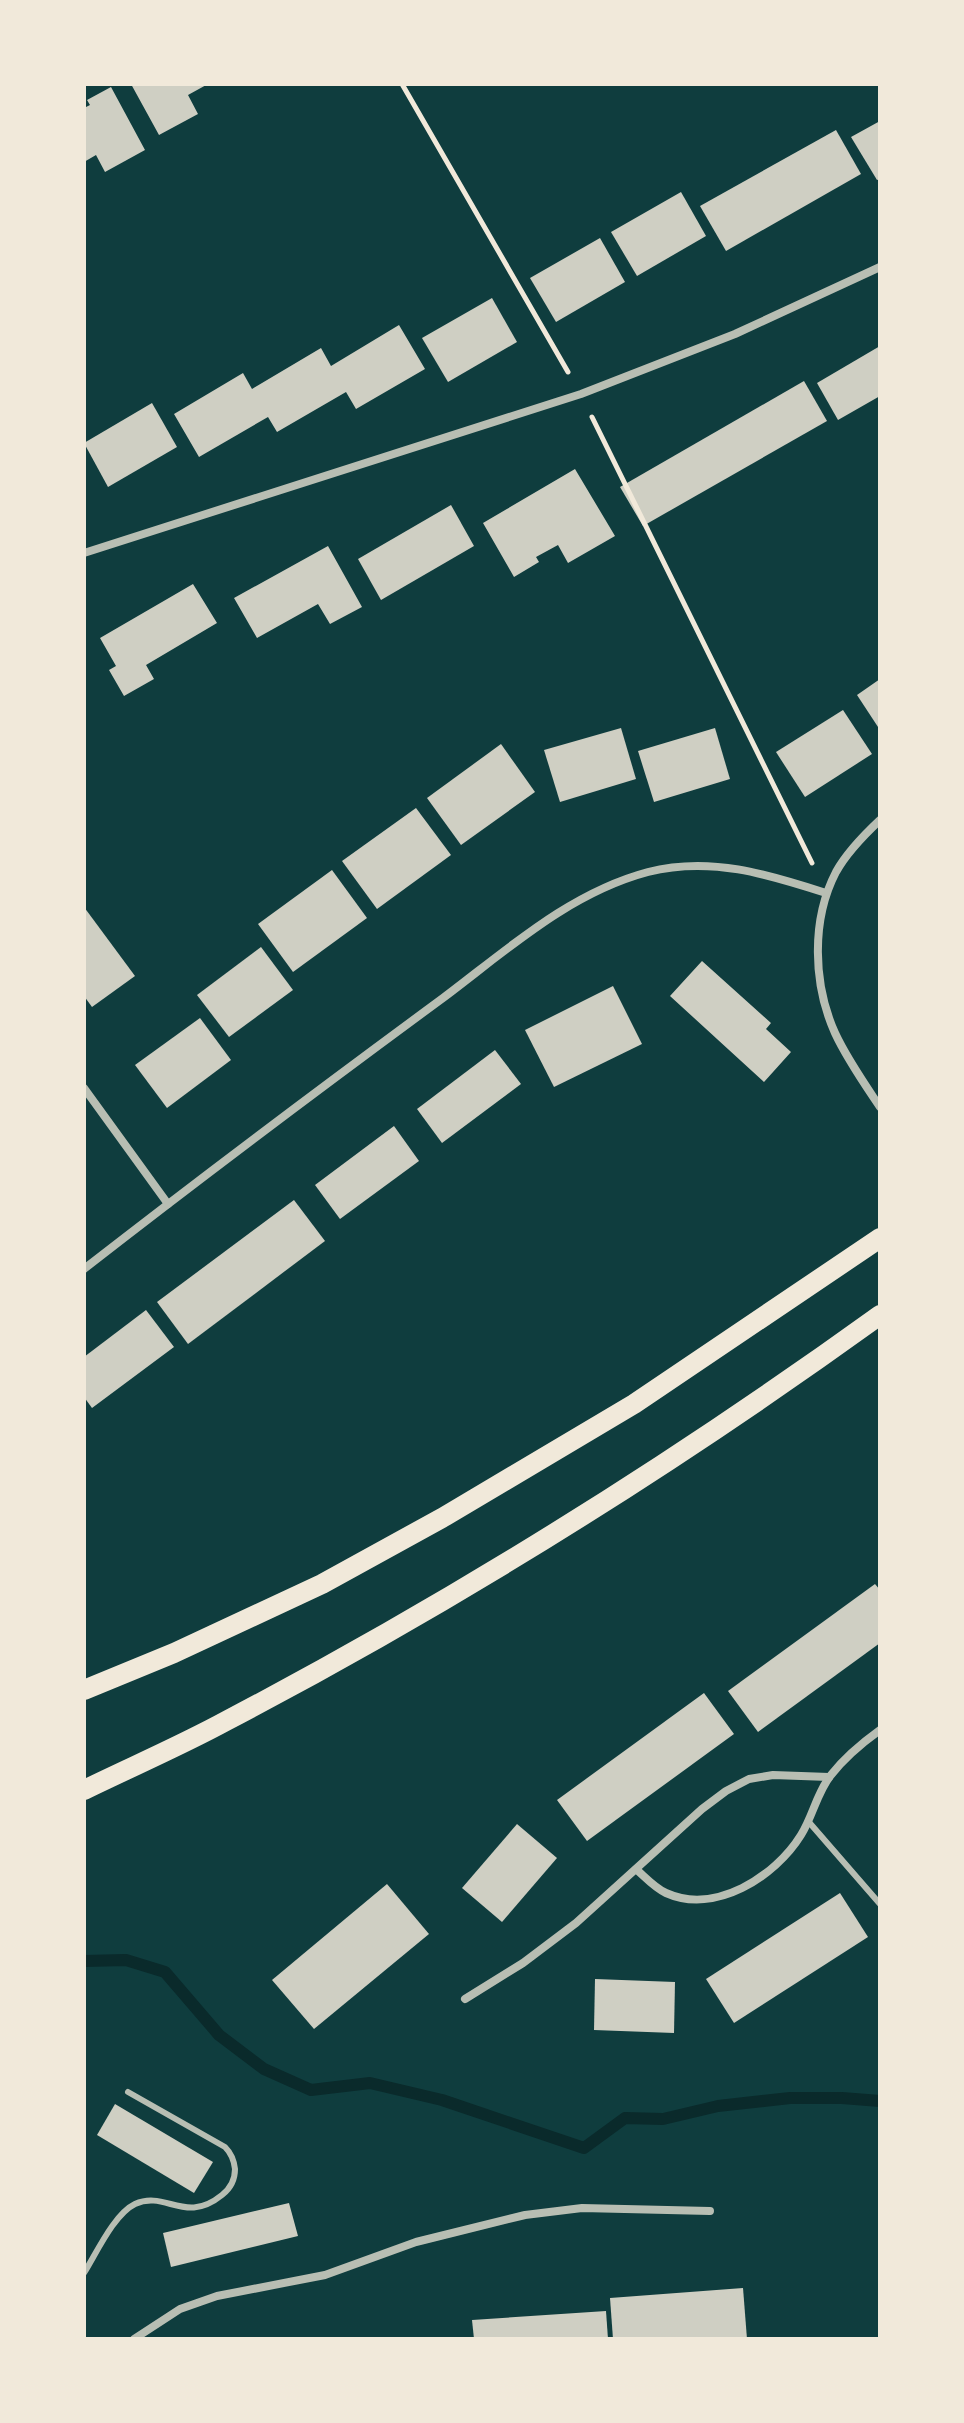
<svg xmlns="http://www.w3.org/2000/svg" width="964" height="2423" font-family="Montserrat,sans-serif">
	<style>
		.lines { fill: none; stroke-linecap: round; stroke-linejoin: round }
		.stream { stroke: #0a2a2b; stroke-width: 12 }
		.building { fill: #cfcfc3 }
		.path { stroke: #f1e9da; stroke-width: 5 }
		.service { stroke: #b8beb3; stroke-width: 6 }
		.minor { stroke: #b8beb3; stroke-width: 8 }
		.primary { stroke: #f1e9da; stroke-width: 20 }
	</style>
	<rect width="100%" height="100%" fill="#0f3d3e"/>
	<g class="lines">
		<polyline class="stream" points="84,1961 126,1960 165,1972 219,2035 264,2069 311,2090 370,2083 442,2100 584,2148 625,2118 663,2119 718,2106 790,2098 842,2098 880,2101"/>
	</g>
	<g class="building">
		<polygon points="131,84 208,84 188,95 198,114 159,135"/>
		<polygon points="111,87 145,150 105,172 96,155 84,162 84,108 90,105 87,100"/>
		<polygon points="880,121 880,179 877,180 851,137"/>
		<polygon points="836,130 861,174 726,251 700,206"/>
		<polygon points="681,192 706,236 637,276 611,232"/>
		<polygon points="600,238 625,282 556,322 530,278"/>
		<polygon points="492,298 517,342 448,382 422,338"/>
		<polygon points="399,325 425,369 356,409 346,392 277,432 268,417 199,457 174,414 243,373 252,389 321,348 331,366"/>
		<polygon points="880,346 880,396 838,420 817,383"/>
		<polygon points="804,381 827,421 643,526 620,487"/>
		<polygon points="152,403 177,447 108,487 84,443"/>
		<polygon points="575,469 615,536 568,563 558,545 536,557 539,562 514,577 483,523"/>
		<polygon points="451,505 474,546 381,600 358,559"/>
		<polygon points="328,546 362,607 330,624 318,604 257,638 234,598"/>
		<polygon points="193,584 217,623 146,665 154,679 124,696 109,670 116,666 100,638"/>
		<polygon points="880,679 880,730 857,695"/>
		<polygon points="843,710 872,754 805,797 776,752"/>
		<polygon points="621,728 636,779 560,802 544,750"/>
		<polygon points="715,728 730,779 654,802 638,751"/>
		<polygon points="501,744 535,792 461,845 427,798"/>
		<polygon points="416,808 451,855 377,909 342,861"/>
		<polygon points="332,870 367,918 293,972 258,924"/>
		<polygon points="84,907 135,976 92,1007 84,996"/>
		<polygon points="261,947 293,990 229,1037 197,995"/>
		<polygon points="702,961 771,1023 766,1029 791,1052 764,1082 670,996"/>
		<polygon points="613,986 642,1044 554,1087 525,1030"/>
		<polygon points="200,1018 231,1060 167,1108 135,1065"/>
		<polygon points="495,1050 521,1084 442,1143 417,1109"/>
		<polygon points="394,1126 419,1161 340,1219 315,1185"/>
		<polygon points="294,1200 325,1241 188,1344 157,1302"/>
		<polygon points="146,1310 174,1347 92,1408 84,1397 84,1357"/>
		<polygon points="875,1584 880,1590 880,1643 758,1732 728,1691"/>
		<polygon points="704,1693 734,1734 587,1841 557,1800"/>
		<polygon points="517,1824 557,1858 502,1922 462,1888"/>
		<polygon points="387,1884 429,1934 314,2029 272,1980"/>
		<polygon points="840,1893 868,1937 734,2023 706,1979"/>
		<polygon points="595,1979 675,1982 674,2033 594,2030"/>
		<polygon points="115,2104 213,2162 194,2193 97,2135"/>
		<polygon points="289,2203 298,2236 171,2267 163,2233"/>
		<polygon points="743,2288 747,2339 613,2339 610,2298"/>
		<polygon points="606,2311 608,2339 474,2339 472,2320"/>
	</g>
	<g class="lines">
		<g class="path">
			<polyline points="402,84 568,372"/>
			<polyline points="592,417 812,863"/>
		</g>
		<g class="service">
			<polyline points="808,1821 880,1904"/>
			<path d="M84 2273C96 2254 114 2214 135 2204 166 2190 185 2225 222 2195 231 2188 235 2180 235 2169 234 2160 231 2153 225 2147L128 2092"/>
		</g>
		<g class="minor">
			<polyline points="84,553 581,394 735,334 880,267"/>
			<path d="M880 820C864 835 847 852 836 872 811 920 813 984 835 1033 847 1059 864 1083 880 1107"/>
			<polyline points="84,1088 168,1204"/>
			<path d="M84 1269C202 1177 322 1087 443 998 507 950 569 893 648 872 710 856 767 874 826 893"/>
			<path d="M637 1870C646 1878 655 1888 666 1893 715 1915 775 1877 801 1835 813 1816 817 1792 831 1775 845 1757 862 1743 880 1730"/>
			<polyline points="465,1999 523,1963 576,1923 702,1809 726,1791 749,1779 773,1775 829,1777"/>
			<polyline points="134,2339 180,2309 217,2296 325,2275 416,2242 525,2215 582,2208 710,2211"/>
		</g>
		<g class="primary">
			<polyline points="84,1690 174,1653 322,1584 442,1518 634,1404 880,1238"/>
			<path d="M84 1790C131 1767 180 1746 226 1721 453 1602 672 1465 880 1315"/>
		</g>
	</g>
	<rect width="964" height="2423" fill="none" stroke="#f1e9da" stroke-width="172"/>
</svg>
